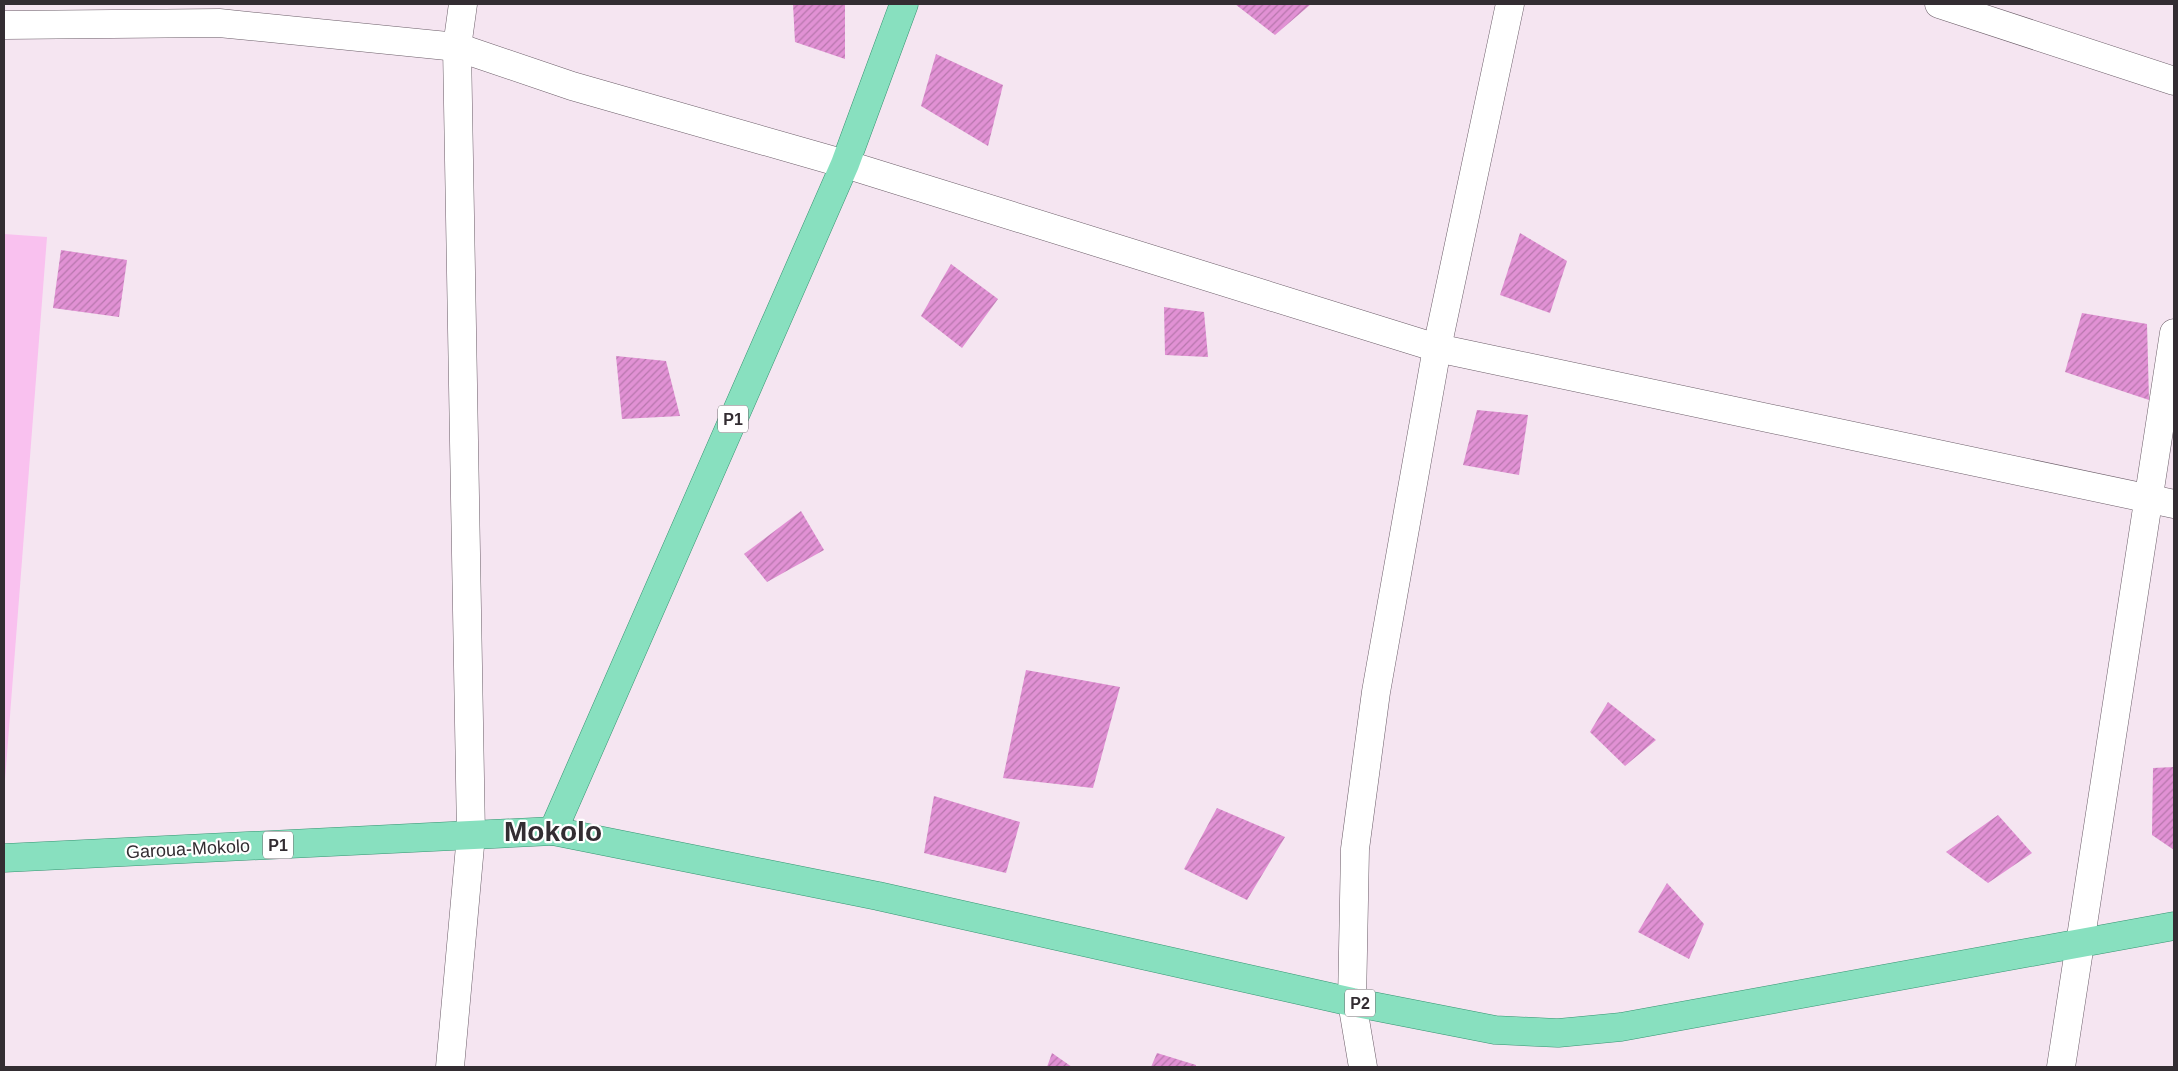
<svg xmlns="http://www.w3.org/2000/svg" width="2178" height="1071" font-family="Arial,sans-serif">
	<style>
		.green { fill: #f9c1ef }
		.building { fill: url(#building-hatch) }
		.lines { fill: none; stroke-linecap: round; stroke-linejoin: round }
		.minor-casing { stroke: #6b5d68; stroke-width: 29 }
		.primary-casing { stroke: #369472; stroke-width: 29 }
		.minor { stroke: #fff; stroke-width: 28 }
		.primary { stroke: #88e0bf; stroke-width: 28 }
		.labels { text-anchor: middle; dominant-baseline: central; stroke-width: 4.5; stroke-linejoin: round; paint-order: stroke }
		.shield { fill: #fff; stroke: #706c70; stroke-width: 1 }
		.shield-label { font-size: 16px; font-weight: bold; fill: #332d32 }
		.street-label { font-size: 18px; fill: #332d32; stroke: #fff }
		.town-label { font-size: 28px; font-weight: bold; fill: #332d32; stroke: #fff }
	</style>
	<defs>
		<pattern id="building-hatch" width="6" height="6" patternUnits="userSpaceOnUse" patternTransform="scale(1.25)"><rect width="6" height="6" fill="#e191d4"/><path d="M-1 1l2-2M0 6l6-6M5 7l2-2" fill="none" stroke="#b777ad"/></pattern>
	</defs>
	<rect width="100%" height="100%" fill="#f5e5f1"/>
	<polygon class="green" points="4,234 47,237 4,793"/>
	<g class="building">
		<polygon points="793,4 845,4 845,59 795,42"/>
		<polygon points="1235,4 1311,4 1275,35"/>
		<polygon points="936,54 1003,85 988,146 921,106"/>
		<polygon points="1520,233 1567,261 1550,313 1500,295"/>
		<polygon points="61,250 127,260 119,317 53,308"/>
		<polygon points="951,264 998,299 962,348 921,316"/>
		<polygon points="1164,307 1204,312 1208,357 1165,355"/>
		<polygon points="2082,313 2147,324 2149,400 2065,372"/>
		<polygon points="616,356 666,361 680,416 622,419"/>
		<polygon points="1477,410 1528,415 1519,475 1463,465"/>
		<polygon points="801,511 824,550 767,582 744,554"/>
		<polygon points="1026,670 1120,687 1093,788 1003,778"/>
		<polygon points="1608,702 1656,740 1625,766 1590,732"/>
		<polygon points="2174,767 2174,850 2152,835 2153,768"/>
		<polygon points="934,796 1020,822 1006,873 924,853"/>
		<polygon points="1217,808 1285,837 1247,900 1184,869"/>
		<polygon points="1998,815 2032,853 1988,883 1946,852"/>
		<polygon points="1667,883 1704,924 1689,959 1638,932"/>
		<polygon points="1052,1053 1072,1067 1047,1067"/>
		<polygon points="1157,1053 1196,1065 1196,1067 1151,1067"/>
	</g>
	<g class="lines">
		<g class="minor-casing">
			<g id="minor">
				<polyline points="1939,4 2174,81"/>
				<polyline points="4,25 219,23 457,47 572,86 845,164 1437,348 2174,504"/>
				<polyline points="450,1067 471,835 457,47 463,4"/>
				<polyline points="1363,1067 1352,1002 1355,849 1376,692 1437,348 1510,4"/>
				<polyline points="2061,1067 2174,333"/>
			</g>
		</g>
		<g class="primary-casing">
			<g id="primary">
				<polyline points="553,831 845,164 904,4"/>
				<polyline points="4,858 553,831 878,896 1352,1002 1495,1030 1558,1033 1621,1027 2174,926"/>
			</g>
		</g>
		<use href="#minor" class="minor"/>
		<use href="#primary" class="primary"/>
	</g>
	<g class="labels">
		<g class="shield">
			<rect x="718" y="405.5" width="30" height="27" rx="4"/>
			<rect x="263" y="831.5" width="30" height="27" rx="4"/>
			<rect x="1345" y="989.5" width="30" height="27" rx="4"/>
		</g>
		<g class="shield-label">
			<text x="733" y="419">P1</text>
			<text x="278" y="845">P1</text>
			<text x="1360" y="1003">P2</text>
		</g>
		<g class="street-label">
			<text transform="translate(188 849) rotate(-3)">Garoua-Mokolo</text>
		</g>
		<g class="town-label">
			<text x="553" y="831">Mokolo</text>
		</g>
	</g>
	<rect width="2178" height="1071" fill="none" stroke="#332d32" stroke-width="10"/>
</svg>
